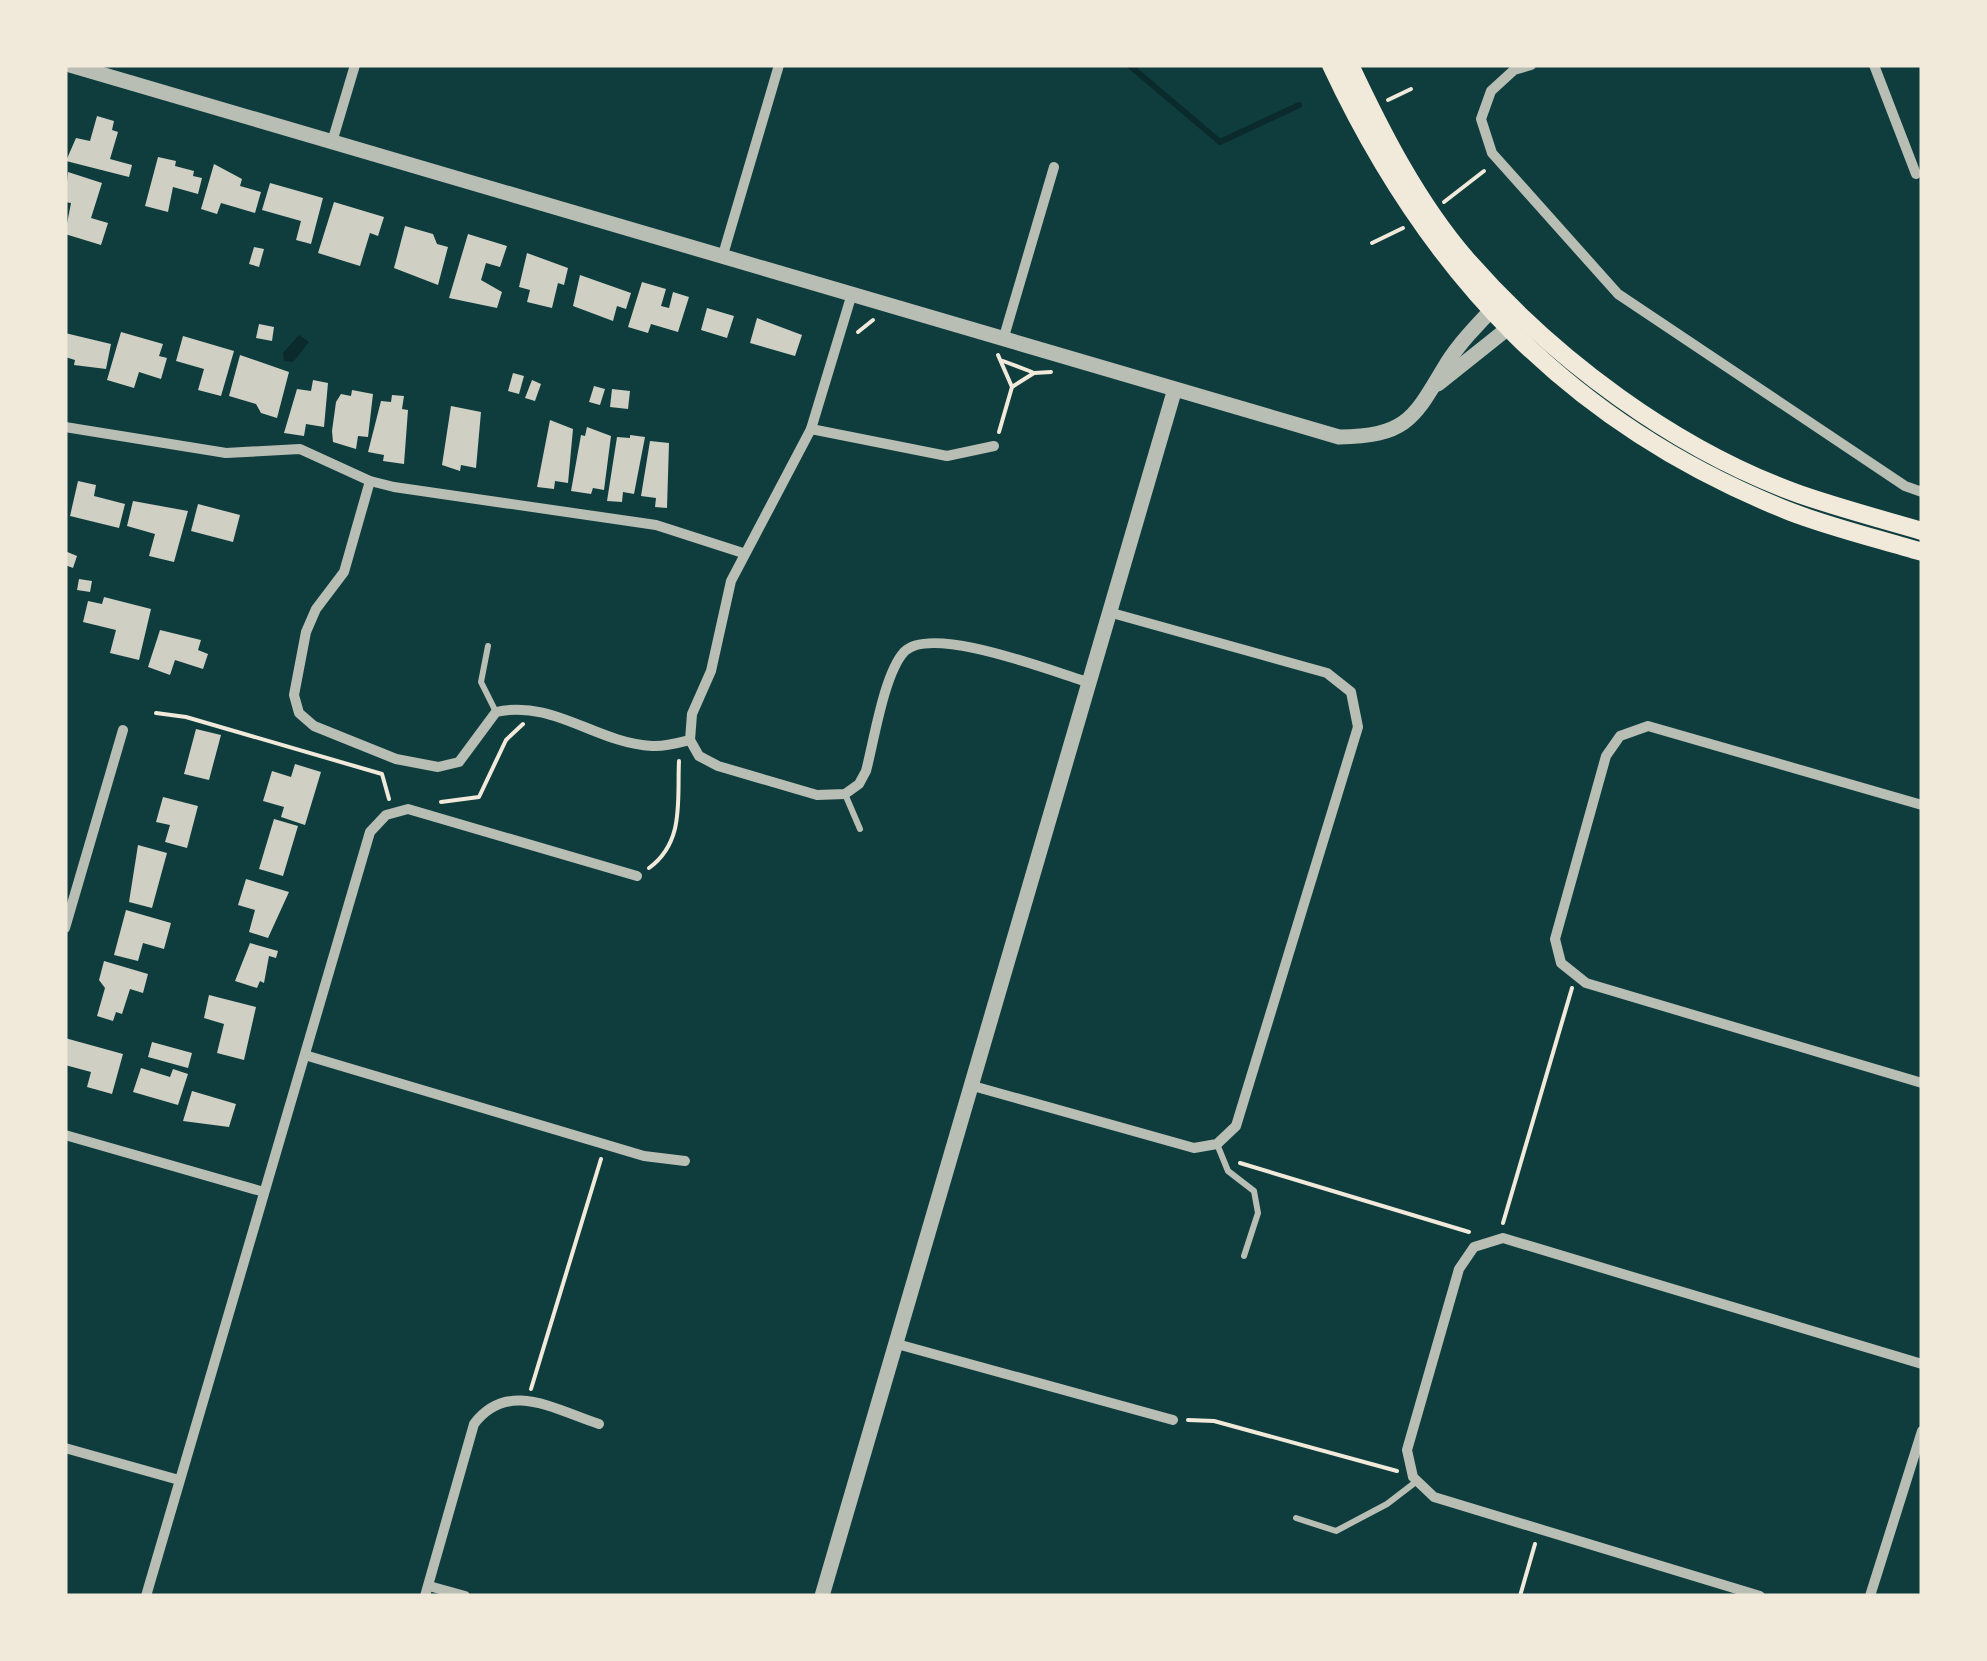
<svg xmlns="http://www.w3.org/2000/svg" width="1987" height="1661" font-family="'PT Sans',sans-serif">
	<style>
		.water { fill: #0a2a2b }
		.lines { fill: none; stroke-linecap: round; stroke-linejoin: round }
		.stream { stroke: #0a2a2b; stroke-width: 6 }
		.building { fill: #cfcfc3 }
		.path { stroke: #f1e9da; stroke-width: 4 }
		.service { stroke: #b8beb3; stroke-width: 6 }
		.minor { stroke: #b8beb3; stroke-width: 10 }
		.tertiary { stroke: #b8beb3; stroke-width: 15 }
		.secondary { stroke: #f1e9da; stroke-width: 18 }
	</style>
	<rect width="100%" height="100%" fill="#0f3d3e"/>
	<polygon class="water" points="299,335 309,342 293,362 284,361 283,353"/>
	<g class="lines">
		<polyline class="stream" points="1129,65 1220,142 1299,105"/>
	</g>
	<g class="building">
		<polygon points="97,116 114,121 112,130 118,132 110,159 132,165 129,177 66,161 76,138 90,141"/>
		<polygon points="158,157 176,161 175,166 194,171 193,176 202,178 198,194 173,187 168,212 145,206"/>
		<polygon points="214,164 242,179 240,186 261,192 255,213 221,203 217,214 201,209"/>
		<polygon points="68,172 102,183 91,218 108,223 101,245 65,234 71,203 65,202"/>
		<polygon points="270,183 323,198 311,244 296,240 301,221 262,210"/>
		<polygon points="334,202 384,217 378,236 370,233 360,266 318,253"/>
		<polygon points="405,226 433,234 437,244 448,247 438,285 394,268"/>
		<polygon points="468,234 507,246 500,267 486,263 481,280 502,292 497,308 449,298"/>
		<polygon points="254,247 264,249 259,267 249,264"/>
		<polygon points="527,253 568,268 564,285 558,283 552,308 527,302 530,290 519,287"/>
		<polygon points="580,275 631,293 626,309 617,306 613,321 573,306"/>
		<polygon points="642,282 666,289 661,306 669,308 673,292 689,297 678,332 651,324 648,333 628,327"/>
		<polygon points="707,308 734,316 727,338 701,330"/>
		<polygon points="757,318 802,335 795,356 750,343"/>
		<polygon points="259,324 274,327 272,341 256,338"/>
		<polygon points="121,332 163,344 159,356 167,358 161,379 139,372 134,388 107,380"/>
		<polygon points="65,333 111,344 106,369 74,365 75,360 65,357"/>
		<polygon points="183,336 234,351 221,396 198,390 204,369 176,361"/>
		<polygon points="240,355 289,372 277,418 261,413 256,404 229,396"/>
		<polygon points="513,373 524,376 519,394 508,391"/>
		<polygon points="313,380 328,383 324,427 306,424 304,436 284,433 297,389 311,391"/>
		<polygon points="532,380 541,384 535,401 525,398"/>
		<polygon points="594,386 605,389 600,405 589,402"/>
		<polygon points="612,389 630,391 628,409 610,407"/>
		<polygon points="352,390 373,394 368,437 358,436 356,449 333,442 332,431 336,402 341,394 351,396"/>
		<polygon points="392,395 404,396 402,409 408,410 404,464 383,461 384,455 368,452 381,401 391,402"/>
		<polygon points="451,406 481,412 476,468 461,465 460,471 442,465"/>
		<polygon points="550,420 573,429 568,483 555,481 554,489 537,487"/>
		<polygon points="587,427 611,436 604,490 593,488 591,494 571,491 581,435 585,436"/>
		<polygon points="630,435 645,437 634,494 623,492 622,502 607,501 617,437 630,438"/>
		<polygon points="650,441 669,443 667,508 655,507 656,498 641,496"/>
		<polygon points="78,481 96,485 94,496 125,504 119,528 70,516"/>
		<polygon points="133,501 188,511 174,562 149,556 155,534 127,526"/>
		<polygon points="198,504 240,515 233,542 191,531"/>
		<polygon points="65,551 77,556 73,568 65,565"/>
		<polygon points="79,579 92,581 90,592 77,590"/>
		<polygon points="104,597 151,609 139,660 110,653 116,630 83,622 88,601 102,604"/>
		<polygon points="160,630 201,640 198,650 208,654 203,669 175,660 170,675 148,667"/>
		<polygon points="196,729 221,735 209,780 184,774"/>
		<polygon points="295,764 321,772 305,825 281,817 284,807 263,801 272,771 291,777"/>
		<polygon points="163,797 198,806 187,848 165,842 170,825 156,822"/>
		<polygon points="274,819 298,826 283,876 259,869"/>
		<polygon points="138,845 167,853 152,908 129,902"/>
		<polygon points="246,879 289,892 268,938 249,932 255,910 238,905"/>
		<polygon points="126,910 171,923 164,949 143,943 138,961 114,955"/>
		<polygon points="250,943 278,951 276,958 269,956 264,983 260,981 257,988 235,981"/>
		<polygon points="104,961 148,974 143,993 130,989 122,1014 116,1012 113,1021 97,1016 105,988 99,980"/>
		<polygon points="209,995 256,1007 244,1060 217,1053 224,1024 204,1018"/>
		<polygon points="65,1038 123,1054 112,1094 87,1087 91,1072 65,1065"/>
		<polygon points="152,1042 192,1053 188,1068 148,1057"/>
		<polygon points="141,1068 170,1077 173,1069 188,1074 178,1105 133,1092"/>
		<polygon points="192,1091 236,1104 229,1127 183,1121"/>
	</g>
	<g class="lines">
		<g class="path">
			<polyline points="1388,100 1411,89"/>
			<polyline points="1444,202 1484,171"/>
			<polyline points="1372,243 1403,228"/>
			<polyline points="858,332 873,320"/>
			<polyline points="998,355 1012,387"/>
			<polyline points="1003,361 1032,372"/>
			<polyline points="999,432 1012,387 1034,373 1051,372"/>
			<polyline points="156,713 186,717 382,774 389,799"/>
			<polyline points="441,802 479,797 506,740 523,724"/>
			<path d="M649 868C685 842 677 800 679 761"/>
			<polyline points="1240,1163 1469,1232"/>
			<polyline points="1503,1223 1572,988"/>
			<polyline points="531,1389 601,1159"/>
			<polyline points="1188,1420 1214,1421 1397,1471"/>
			<polyline points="1520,1596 1535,1544"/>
		</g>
		<g class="service">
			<polyline points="488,646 481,682 496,712"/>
			<polyline points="845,794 860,829"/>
			<polyline points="1217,1144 1228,1171 1254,1191 1258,1213 1244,1256"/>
			<polyline points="1296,1518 1336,1531 1387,1504 1417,1481"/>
		</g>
		<g class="minor">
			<polyline points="1531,65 1514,70 1491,91 1481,119 1492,153 1618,294 1905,486 1922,492"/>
			<polyline points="1874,65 1916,174"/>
			<polyline points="332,142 355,65"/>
			<polyline points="722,258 779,65"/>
			<path d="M851 297 811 429 731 581 711 671 692 714 690 740 699 756 718 766 817 795 845 794 859 784 866 771C874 741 884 674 904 652 931 623 1056 673 1091 683"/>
			<polyline points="1003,340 1054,167"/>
			<polyline points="65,427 226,453 300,449 370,481 394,487 656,525 743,553"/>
			<polyline points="811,429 947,456 994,446"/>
			<path d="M370 481 344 572 316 609 306 632 294 695 299 713 314 726 396 759 438 767 459 762 496 712C553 699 596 743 652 746 665 747 678 743 690 740"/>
			<polyline points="1922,805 1648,726 1620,736 1606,756 1555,939 1561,963 1586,983 1922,1083"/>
			<polyline points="65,928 123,730"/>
			<polyline points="308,1056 644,1156 685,1161"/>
			<polyline points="973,1086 1194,1148 1217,1144 1236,1126 1358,727 1351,692 1327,673 1112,613"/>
			<polyline points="65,1135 264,1192"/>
			<polyline points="897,1344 1173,1420"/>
			<polyline points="65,1448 179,1480"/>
			<polyline points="429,1586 465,1596"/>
			<polyline points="146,1596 370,832 386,815 408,809 637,876"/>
			<path d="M425 1596 474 1424C508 1379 555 1410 599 1424"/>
			<polyline points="1760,1596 1434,1497 1413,1477 1407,1450 1459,1269 1474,1247 1503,1238 1922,1364"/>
			<polyline points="1870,1596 1922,1431"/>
		</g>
		<g class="tertiary">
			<path d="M70 65 1339 437C1408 436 1414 418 1447 363 1461 341 1481 321 1499 302"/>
			<polyline points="1438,384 1517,321"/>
			<polyline points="822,1596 1174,392"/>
		</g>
		<g class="secondary">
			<path d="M1331 65C1429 275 1572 426 1791 512 1833 528 1879 539 1922 552"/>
			<path d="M1350 65C1382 133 1417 202 1467 260 1554 359 1674 449 1799 494 1839 508 1881 519 1922 531"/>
		</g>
	</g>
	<rect width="1987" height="1661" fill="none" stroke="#f1e9da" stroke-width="135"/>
</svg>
